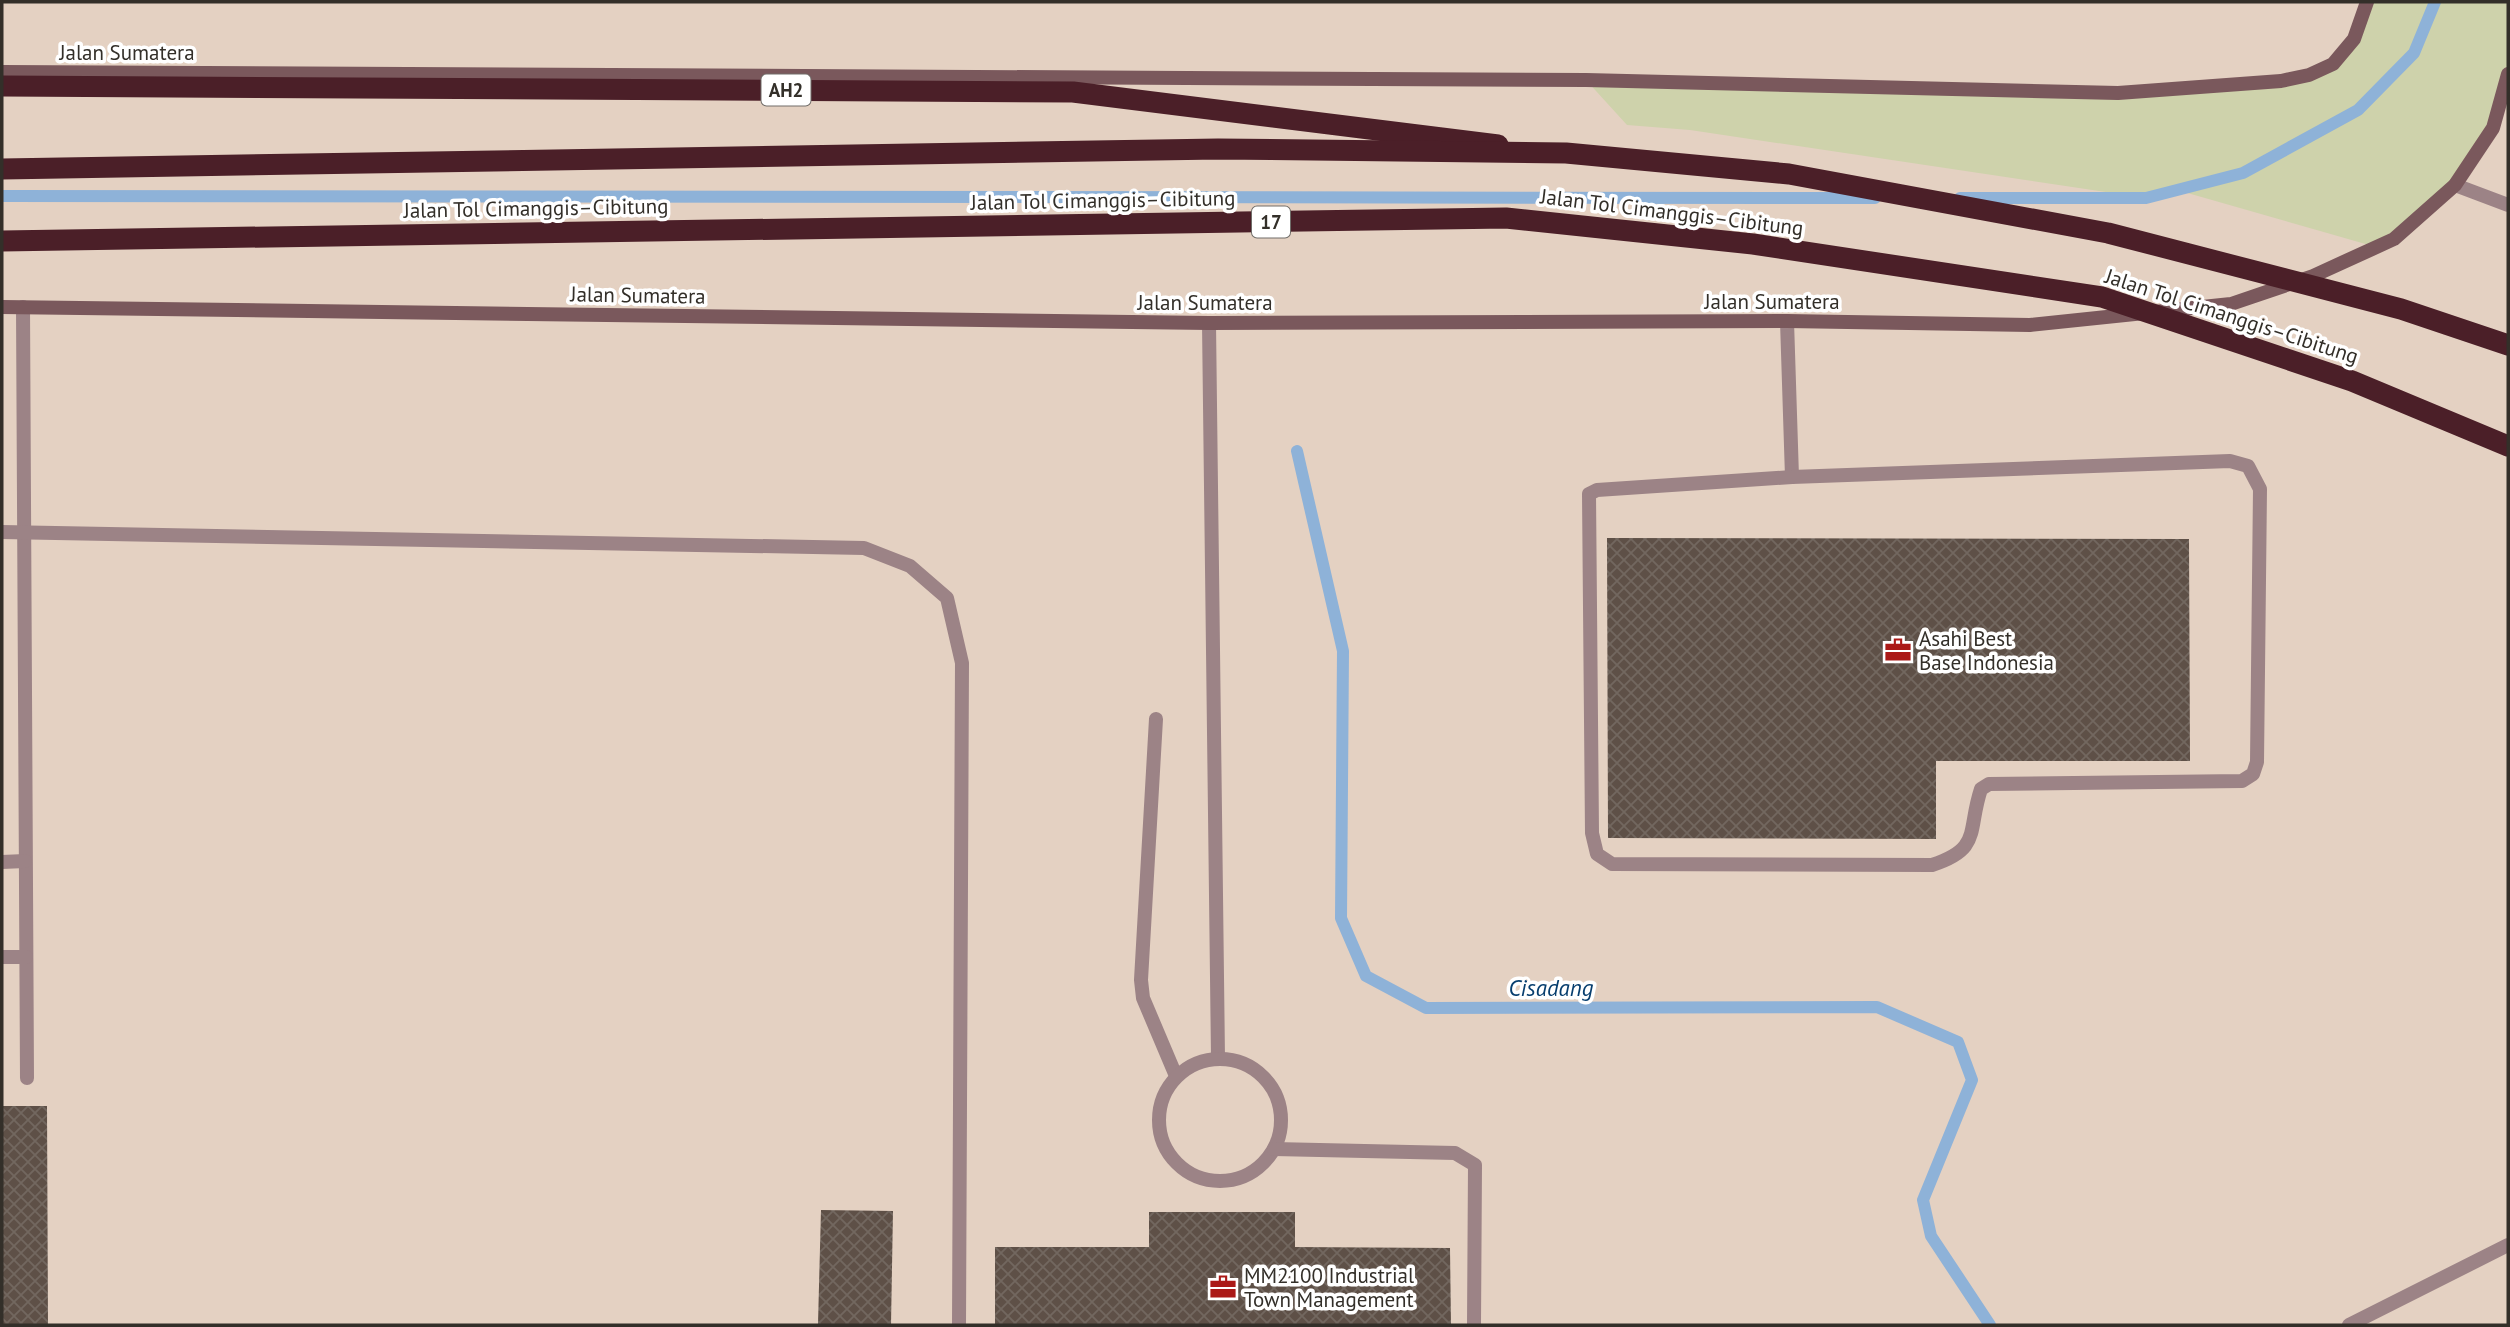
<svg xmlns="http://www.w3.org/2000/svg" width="2510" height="1327" font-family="'PT Sans',sans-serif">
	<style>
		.industrial { fill: #e4d1c2 }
		.green { fill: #ced2ab }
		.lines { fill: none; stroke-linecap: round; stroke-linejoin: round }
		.stream { stroke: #8eb2d8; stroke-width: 12 }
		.building { fill: url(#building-cross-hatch) }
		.lane { stroke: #9c8386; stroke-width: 14 }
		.secondary { stroke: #7a585c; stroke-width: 14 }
		.highway { stroke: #4b1f28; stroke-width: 21 }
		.highway-bridge { stroke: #4b1f28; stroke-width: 21 }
		.labels { text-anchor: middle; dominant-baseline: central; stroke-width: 7; stroke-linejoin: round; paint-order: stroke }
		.shield { fill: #fff; stroke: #706d69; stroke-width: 2 }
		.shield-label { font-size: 19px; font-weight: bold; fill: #332f29 }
		.street-label { font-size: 21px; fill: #332f29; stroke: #fff }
		.poi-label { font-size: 21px; fill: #332f29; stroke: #fff; text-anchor: start }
		.water-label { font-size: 23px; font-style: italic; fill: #073e6e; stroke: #fff }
	</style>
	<defs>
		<pattern id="building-cross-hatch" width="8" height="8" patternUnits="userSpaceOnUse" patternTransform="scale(1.75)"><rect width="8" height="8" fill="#5e5047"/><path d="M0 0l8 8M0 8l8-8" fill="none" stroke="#72675f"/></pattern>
	</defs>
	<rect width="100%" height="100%" fill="#e8dece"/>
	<rect class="industrial" x="2" y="2" width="2506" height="1323"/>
	<polygon class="green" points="2367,2 2508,2 2508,74 2493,128 2455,185 2376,247 2177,190 2146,198 1690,130 1627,125 1586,80 2118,93 2309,74 2354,39"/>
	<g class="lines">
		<g class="stream">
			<polyline points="2,196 1875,198"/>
			<polyline points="1960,198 2146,198 2243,173 2358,110 2414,53 2435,2"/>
			<polyline points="1297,451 1343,651 1341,918 1366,976 1426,1008 1877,1007 1958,1042 1972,1080 1923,1200 1931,1236 1990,1325"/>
		</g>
	</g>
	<g class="building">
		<polygon points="1607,538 2189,539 2190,761 1936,761 1936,839 1608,838"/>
		<polygon points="2,1106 47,1106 48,1325 2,1325"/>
		<polygon points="821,1210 893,1211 891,1325 818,1324"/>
		<polygon points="1149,1212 1295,1212 1295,1247 1450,1248 1451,1325 995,1325 995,1247 1149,1247"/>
	</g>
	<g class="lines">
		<g class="lane">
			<polyline points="2455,185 2508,205"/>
			<polyline points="23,307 27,1078"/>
			<polyline points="1787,321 1792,477"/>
			<polyline points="1209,323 1218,1058"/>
			<path d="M2230 461 2248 466 2260 489 2257 762 2253 774 2242 781 1989 784 1981 789C1967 831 1982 849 1932 865L1612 864 1597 854 1592 833 1589 494 1597 490 1792 477Z"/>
			<polyline points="2,532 864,548 910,566 947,598 962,663 959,1325"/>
			<polyline points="1156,719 1141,980 1143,998 1176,1076"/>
			<polyline points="2,862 25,861"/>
			<polyline points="2,957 26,957"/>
			<circle cx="1220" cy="1120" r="61"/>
			<polyline points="1274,1149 1455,1153 1475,1165 1474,1325"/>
			<polyline points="2349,1325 2508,1245"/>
		</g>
		<g class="secondary">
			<polyline points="2,72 1586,80 2118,93 2281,81 2309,75 2333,64 2354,39 2367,2"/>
			<polyline points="2,307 1209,323 1787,321 2030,325 2231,304 2313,276 2394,239 2455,185 2493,128 2508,74"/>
		</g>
		<polyline class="highway" points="2,86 1073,92 1498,145"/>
		<g class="highway-bridge">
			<polyline points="2,169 1218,149 1566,153 1789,174 2108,233 2401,309 2508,345"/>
			<polyline points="2,241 1506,218 1753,244 2102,297 2352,381 2508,446"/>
		</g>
	</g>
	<defs>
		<g id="office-bare" transform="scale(2.1)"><path d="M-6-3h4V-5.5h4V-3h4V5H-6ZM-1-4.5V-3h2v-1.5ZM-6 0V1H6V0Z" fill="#ab1917" stroke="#fff" stroke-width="2.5" paint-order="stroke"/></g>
	</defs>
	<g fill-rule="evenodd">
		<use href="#office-bare" x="1898" y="650"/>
		<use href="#office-bare" x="1223" y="1287"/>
	</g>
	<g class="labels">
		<g class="shield">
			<rect x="761.5" y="74.5" width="49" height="31" rx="5"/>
			<rect x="1252" y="206.5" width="38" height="31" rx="5"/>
		</g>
		<g class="shield-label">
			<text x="786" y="90">AH2</text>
			<text x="1271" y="222">17</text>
		</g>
		<g class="street-label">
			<text x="127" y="52">Jalan Sumatera</text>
			<text transform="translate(1103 200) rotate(-1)">Jalan Tol Cimanggis–Cibitung</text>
			<text transform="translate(536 208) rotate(-1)">Jalan Tol Cimanggis–Cibitung</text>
			<text transform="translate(1672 212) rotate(7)">Jalan Tol Cimanggis–Cibitung</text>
			<text transform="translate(638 295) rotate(1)">Jalan Sumatera</text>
			<text x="1772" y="301">Jalan Sumatera</text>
			<text x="1205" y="302">Jalan Sumatera</text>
			<text transform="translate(2232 316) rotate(18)">Jalan Tol Cimanggis–Cibitung</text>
		</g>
		<g class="poi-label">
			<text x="1919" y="638">Asahi Best<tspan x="1919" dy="24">Base Indonesia</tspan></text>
			<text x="1244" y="1275">MM2100 Industrial<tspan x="1244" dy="24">Town Management</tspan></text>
		</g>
		<g class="water-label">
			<text x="1551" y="987">Cisadang</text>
		</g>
	</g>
	<rect width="2510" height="1327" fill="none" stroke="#332f29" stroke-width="7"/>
</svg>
